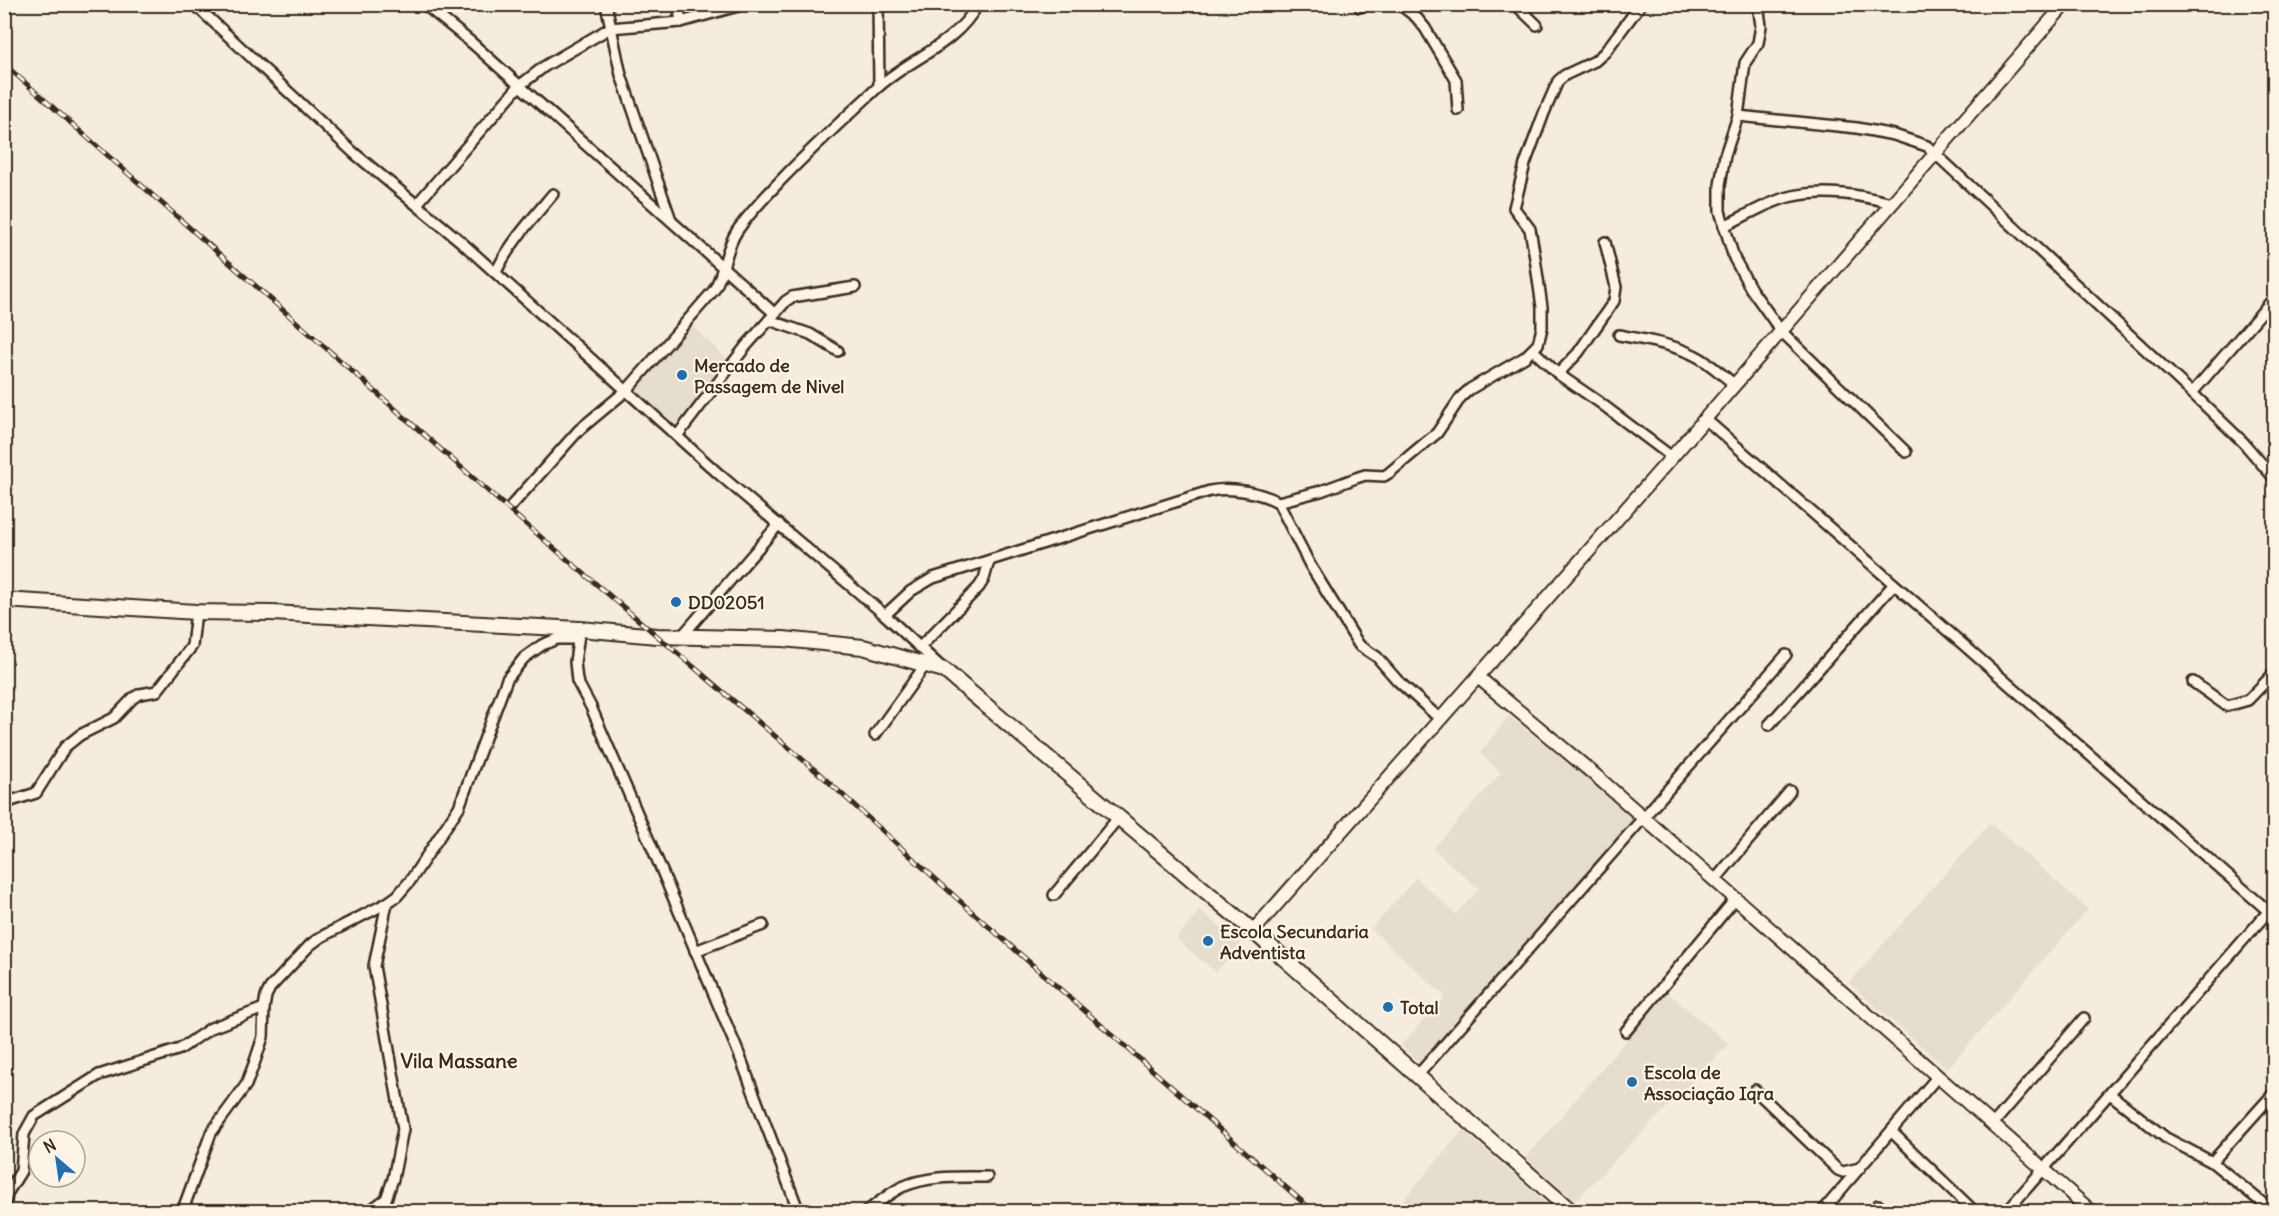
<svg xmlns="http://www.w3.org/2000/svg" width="2279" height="1216" font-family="Delius,sans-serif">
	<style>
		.built { fill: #e5ddce }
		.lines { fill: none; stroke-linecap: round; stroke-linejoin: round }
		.minor-casing { stroke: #3b2a1e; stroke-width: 14 }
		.tertiary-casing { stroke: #3b2a1e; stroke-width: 16 }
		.secondary-casing { stroke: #3b2a1e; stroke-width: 18 }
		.minor { stroke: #fcf5e5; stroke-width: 9 }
		.tertiary { stroke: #fcf5e5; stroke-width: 12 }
		.secondary { stroke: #fcf5e5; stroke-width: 14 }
		.rail-casing { stroke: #3b2a1e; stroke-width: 5 }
		.rail { stroke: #fcf5e5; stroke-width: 3; stroke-dasharray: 9; stroke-linecap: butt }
		.poi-dot { fill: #1f6fb2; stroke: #fcf5e5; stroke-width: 2 }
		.labels { text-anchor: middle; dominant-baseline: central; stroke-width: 4.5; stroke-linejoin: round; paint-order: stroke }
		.poi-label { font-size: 18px; font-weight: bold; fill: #3b2a1e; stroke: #fcf5e5; text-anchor: start }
		.neighbourhood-label { font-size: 20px; font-weight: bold; fill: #3b2a1e; stroke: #fcf5e5 }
	</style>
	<rect width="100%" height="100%" fill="#f4eddd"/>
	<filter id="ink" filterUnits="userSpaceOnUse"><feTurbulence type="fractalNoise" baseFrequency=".0167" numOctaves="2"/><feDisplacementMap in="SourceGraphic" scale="12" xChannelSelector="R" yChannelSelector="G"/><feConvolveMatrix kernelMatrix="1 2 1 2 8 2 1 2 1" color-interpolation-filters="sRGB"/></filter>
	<g filter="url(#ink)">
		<g class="built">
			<polygon points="692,326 729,361 678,426 633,389"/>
			<polygon points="1509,716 1635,817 1527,944 1420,1064 1401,1045 1445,996 1371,929 1416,878 1456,914 1479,889 1433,849 1501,773 1480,753"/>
			<polygon points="1990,823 2088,909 1947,1069 1849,983"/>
			<polygon points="1200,910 1241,944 1216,972 1176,939"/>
			<polygon points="1667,992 1729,1044 1575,1201 1526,1158"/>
			<polygon points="1463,1130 1555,1211 1394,1211"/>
		</g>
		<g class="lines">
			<g class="minor-casing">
				<g id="minor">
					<polyline points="194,4 354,153 459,240 720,475 885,615 942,668"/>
					<polyline points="424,4 472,43 774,313"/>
					<polyline points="606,4 621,75 671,220"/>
					<polyline points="878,4 879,86"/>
					<polyline points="1399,4 1416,17 1425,28 1456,80 1458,110"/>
					<polyline points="1515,4 1537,25"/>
					<polyline points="1758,4 1761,26 1758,43 1745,63 1738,116 1725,155 1720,185 1720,211 1734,258 1751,289 1781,331 1906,452"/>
					<polyline points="1360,7 1361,4"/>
					<polyline points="681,22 745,4"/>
					<polyline points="1738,116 1857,128 1894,135 1927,146 2192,393 2243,442 2274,478"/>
					<polyline points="417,204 519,86 545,66 610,28 681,22 678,4"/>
					<path d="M1724 226C1746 216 1769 201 1793 196 1826 189 1860 195 1892 203"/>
					<path d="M496 272C510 243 532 219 553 194"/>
					<polyline points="769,320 810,334 838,351"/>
					<path d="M1619 335C1646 340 1672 344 1696 356 1710 363 1722 375 1734 384"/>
					<polyline points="1533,350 1558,374 1599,402 1672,457"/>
					<polyline points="1558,374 1578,353 1614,301 1616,287 1605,242"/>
					<polyline points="2192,393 2274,298"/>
					<polyline points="1704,418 2274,916"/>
					<polyline points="677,436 746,346 786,301 792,297 855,287"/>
					<polyline points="1278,502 1321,491 1356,478 1365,475 1384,476 1389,473 1437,433 1461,397 1470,389 1525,357 1538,344 1542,328 1542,307 1535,258 1530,229 1514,208 1525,164 1544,113 1558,81 1565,75 1595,61 1605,52 1641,4"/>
					<path d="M512 505 579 430 627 390 714 290C725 271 725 249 737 231 750 212 766 196 782 179 813 147 845 118 877 88 910 58 955 46 978 4"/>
					<path d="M885 615 911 591 933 578 1210 491C1232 487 1259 492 1278 502L1310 565 1359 645 1377 657 1397 680 1440 719"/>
					<polyline points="579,634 575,662 577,681 591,707 651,845 739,1054 799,1212"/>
					<polyline points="682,636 779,524"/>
					<polyline points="921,646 979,587 984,579 989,561"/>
					<polyline points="2193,682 2227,706 2248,700 2274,673"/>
					<polyline points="1769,725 1894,584"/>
					<polyline points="875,735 926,664"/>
					<polyline points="4,808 11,801 36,793 65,747 80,735 114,718 133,698 140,694 157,691 192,646 196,612"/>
					<polyline points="1715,880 1790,791"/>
					<polyline points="1054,895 1119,817"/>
					<polyline points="695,951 763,925"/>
					<polyline points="1626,1031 1736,898"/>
					<polyline points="1417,1076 1786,655"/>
					<polyline points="1755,1090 1838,1170 1843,1172 1860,1168"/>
					<polyline points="2110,1094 2166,1138 2212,1162 2265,1205 2274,1208"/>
					<polyline points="1993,1124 2084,1018"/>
					<polyline points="1892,1132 1975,1212"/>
					<polyline points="2212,1162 2274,1093"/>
					<polyline points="4,1205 8,1192 21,1171 24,1134 34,1116 99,1075 180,1049 211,1028 264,1008"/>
					<polyline points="1878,1205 1885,1212"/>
					<polyline points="182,1212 211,1133 246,1085 254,1064 263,1037 264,1008 266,996 270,988 310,945 321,937 387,903 397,896 410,881 459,807 507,679 524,658 542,645 557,639 578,639"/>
					<polyline points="368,1212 386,1199 393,1179 403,1129 374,966 387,903"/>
					<path d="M866 1212C877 1204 889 1193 902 1187 929 1175 959 1177 987 1177"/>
					<polyline points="1822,1212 1938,1076"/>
					<polyline points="2006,1212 2274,905"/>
				</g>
			</g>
			<g class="tertiary-casing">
				<g id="tertiary">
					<polyline points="1478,677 1595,775 2092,1212"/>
					<polyline points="1253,931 1672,457 2065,4"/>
				</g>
			</g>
			<g class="secondary-casing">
				<polyline id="secondary" points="4,600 196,612 271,613 580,629 657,636 783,639 863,647 944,670 1253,931 1572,1212"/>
			</g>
			<use href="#minor" class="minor"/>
			<use href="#tertiary" class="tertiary"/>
			<use href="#secondary" class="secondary"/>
			<g class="rail-casing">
				<polyline id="rail" points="4,64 522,521 822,776 971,911 1314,1212"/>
			</g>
			<use href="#rail" class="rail"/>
		</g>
	</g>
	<g class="poi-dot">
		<circle cx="682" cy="375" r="6"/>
		<circle cx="676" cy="602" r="6"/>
		<circle cx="1208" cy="941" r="6"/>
		<circle cx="1388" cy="1007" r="6"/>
		<circle cx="1632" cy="1082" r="6"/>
	</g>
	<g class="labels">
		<g class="poi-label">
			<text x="694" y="365">Mercado de<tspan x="694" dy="21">Passagem de Nivel</tspan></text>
			<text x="688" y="602">DD02051</text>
			<text x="1220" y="931">Escola Secundaria<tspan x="1220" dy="21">Adventista</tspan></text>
			<text x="1400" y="1007">Total</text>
			<text x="1644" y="1072">Escola de<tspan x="1644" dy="21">Associação Iqra</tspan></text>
		</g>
		<g class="neighbourhood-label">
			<text x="459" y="1060">Vila Massane</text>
		</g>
	</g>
	<rect width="2279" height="1216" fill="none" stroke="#fcf5e5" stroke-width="24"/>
	<rect x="12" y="12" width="2255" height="1192" fill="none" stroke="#3b2a1e" stroke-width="2" filter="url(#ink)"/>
	<g transform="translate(57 1159) rotate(331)"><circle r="28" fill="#fcf5e5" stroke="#afa495" stroke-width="1.5"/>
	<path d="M0-4.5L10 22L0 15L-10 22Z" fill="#1f6fb2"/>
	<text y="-9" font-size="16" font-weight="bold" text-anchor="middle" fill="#3b2a1e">N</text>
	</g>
</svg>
